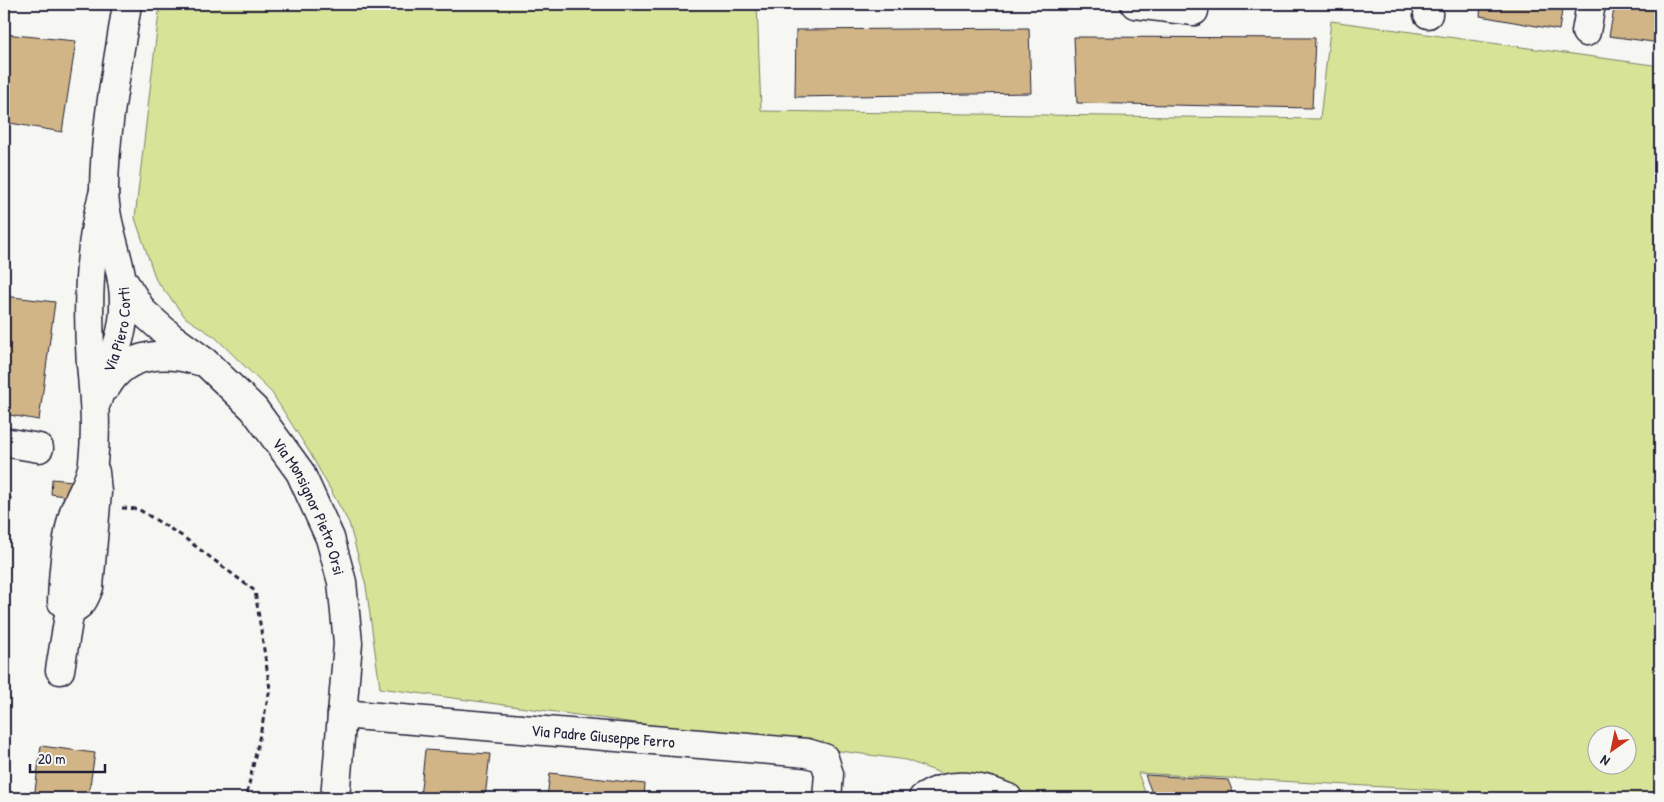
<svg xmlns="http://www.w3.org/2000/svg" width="1664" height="802" font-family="'Patrick Hand',sans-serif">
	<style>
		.green { fill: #d7e396; stroke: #7c8268; fill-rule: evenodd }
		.building { fill: #d2b586; stroke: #22223b }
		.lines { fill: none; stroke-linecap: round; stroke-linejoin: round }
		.minor-casing { stroke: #22223b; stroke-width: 31 }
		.path { stroke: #22223b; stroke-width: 3; stroke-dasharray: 5 4; stroke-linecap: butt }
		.minor { stroke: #f6f6f2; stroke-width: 28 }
		.labels { text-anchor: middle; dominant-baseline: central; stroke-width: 4; stroke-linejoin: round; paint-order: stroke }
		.street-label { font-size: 16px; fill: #22223b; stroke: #f6f6f2 }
	</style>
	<rect width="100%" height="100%" fill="#f6f6f2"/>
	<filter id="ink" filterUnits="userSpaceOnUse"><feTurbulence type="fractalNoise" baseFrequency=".02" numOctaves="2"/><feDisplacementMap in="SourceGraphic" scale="10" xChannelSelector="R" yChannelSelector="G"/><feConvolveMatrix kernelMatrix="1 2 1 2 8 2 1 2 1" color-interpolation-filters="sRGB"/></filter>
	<g filter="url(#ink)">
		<path class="green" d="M160 4H757L761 111 1320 119 1331 21 1660 66V798H1578L1138 773 1147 798H1006L906 760 380 688 366 586 349 523 310 453 272 393 215 337 186 318 156 280 135 218ZM1596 734H1626V764H1596Z"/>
		<g class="building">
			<polygon points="1481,4 1563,4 1559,30 1480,16"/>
			<polygon points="1615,4 1660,4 1660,43 1609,36"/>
			<polygon points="1029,28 1031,93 795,97 796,30"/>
			<polygon points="4,34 76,41 62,132 4,122"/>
			<polygon points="1074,37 1315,38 1312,108 1077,103"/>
			<polygon points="4,296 55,302 39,420 4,414"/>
			<polygon points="52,479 72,481 70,497 51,494"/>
			<polygon points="4,496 11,497 4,555"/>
			<polygon points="41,746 95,753 88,798 34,798"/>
			<polygon points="425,750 490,754 485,798 420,798"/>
			<polygon points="550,773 645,784 644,798 547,798"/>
			<polygon points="1145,775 1228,780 1235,798 1154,798"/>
			<polygon points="706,795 745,798 705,798"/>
		</g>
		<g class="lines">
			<g class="minor-casing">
				<g id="minor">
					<polyline points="1135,4 1194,11"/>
					<polyline points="1428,14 1429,4"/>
					<polyline points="1586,32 1591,4"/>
					<path id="s1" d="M122 279 143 312 171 337 205 362 254 409 300 472 330 538 342 582 348 643 335 798"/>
					<path d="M107 386C126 352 166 351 199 361"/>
					<path id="s2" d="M97 401C107 367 125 340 124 303 124 264 104 228 104 188 105 126 118 65 127 4"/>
					<polyline points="4,442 39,448"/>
					<path d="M70 609 62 602C63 573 66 539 74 512 80 494 91 481 93 462 97 429 94 397 91 364 87 307 88 246 104 191"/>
					<path d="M70 609C82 607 85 597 89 587L97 492 95 472"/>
					<polyline points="60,670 70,609"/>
					<path id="s3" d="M342 714 807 753 824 758 829 774 827 798"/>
					<path d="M923 798C951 780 979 786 1008 798"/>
				</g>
			</g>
			<polyline class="path" points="122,508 138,509 182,536 255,591 270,689 246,798"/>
			<use href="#minor" class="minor"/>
		</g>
	</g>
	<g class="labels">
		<g class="street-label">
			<text stroke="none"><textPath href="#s2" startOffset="75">Via Piero Corti</textPath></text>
			<text stroke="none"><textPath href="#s1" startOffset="300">Via Monsignor Pietro Orsi</textPath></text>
			<text stroke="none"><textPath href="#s3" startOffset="262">Via Padre Giuseppe Ferro</textPath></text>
		</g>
	</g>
	<rect width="1664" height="802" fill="none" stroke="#f6f6f2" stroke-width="20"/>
	<rect x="10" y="10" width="1644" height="782" fill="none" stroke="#22223b" stroke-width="2" filter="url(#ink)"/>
	<g transform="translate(1612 750) rotate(213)"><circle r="24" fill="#f6f6f2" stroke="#a1a1a9"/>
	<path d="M0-4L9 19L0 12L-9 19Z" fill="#c8321e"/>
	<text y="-8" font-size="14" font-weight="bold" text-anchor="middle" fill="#22223b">N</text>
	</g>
	<path d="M30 764v8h75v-8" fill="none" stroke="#22223b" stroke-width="2.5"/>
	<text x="38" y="764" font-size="15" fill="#22223b" stroke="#f6f6f2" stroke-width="4" paint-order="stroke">20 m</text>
</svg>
